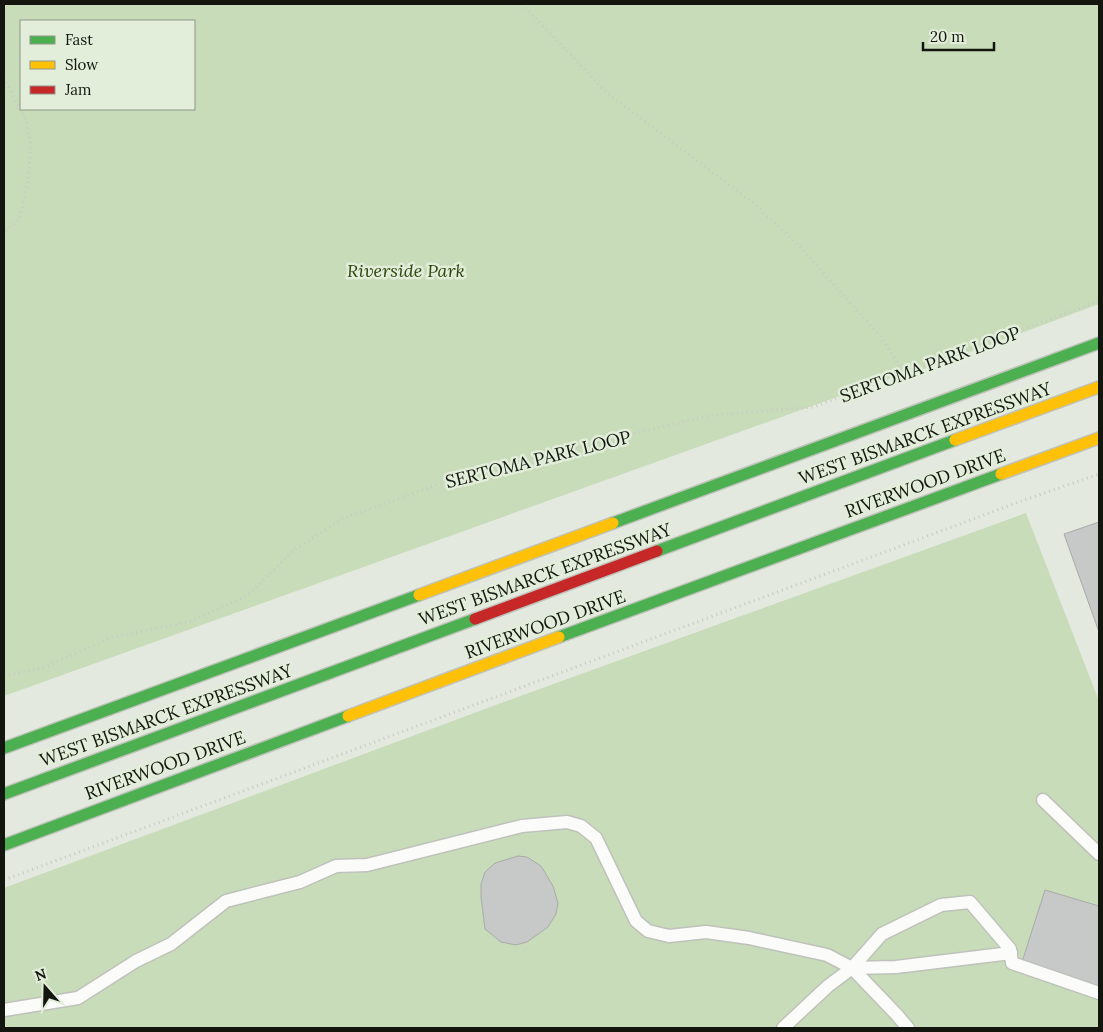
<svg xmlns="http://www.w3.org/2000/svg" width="1103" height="1032" font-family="Lora,serif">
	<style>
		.green { fill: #c9dcb9; fill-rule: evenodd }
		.building { fill: #c6c9c8; stroke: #a8abaa }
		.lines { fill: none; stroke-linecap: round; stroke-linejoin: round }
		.lane-casing { stroke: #bec2ba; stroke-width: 15 }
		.fast-casing { stroke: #bec2ba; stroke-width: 14 }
		.slow-casing { stroke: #bec2ba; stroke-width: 14 }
		.jam-casing { stroke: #bec2ba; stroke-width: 14 }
		.path { stroke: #c7cac6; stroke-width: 3; stroke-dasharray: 1 4; stroke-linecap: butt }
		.lane { stroke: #fbfcfa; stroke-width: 12 }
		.fast { stroke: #4caf50; stroke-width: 11 }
		.slow { stroke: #ffc107; stroke-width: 11 }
		.jam { stroke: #c62828; stroke-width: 11 }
		.labels { text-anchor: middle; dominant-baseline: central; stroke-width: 5; stroke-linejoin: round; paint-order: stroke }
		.park-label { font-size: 18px; font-style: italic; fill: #2d480e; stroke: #e2edda }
		.street-label { font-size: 18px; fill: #12160f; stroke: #e2edda }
	</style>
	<rect width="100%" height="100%" fill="#e3e9de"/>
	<g class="green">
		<path d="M4 4H1099V304L911 374 904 373 4 696ZM194 21V109H21V21Z"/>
		<polygon points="1026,513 1099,701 1099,1028 4,1028 4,888 493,706"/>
	</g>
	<g class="building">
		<polygon points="1099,522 1099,632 1064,534"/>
		<polygon points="518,856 527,857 541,866 553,886 558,903 556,914 548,927 527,942 516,945 501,942 485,929 481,897 481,884 485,872 495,863"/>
		<polygon points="1045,890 1099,906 1099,986 1022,962"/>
	</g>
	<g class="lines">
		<g class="lane-casing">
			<g id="lane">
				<polyline points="1043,800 1099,854"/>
				<polyline points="852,968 882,934 941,905 970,902 1010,949 1012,963 1099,993"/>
				<polyline points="852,968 896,967 1011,953"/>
				<polyline points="852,968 897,1015 908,1028"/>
				<polyline points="4,1010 78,998 136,961 171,944 226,901 300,882 336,866 367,865 522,826 567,822 581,826 596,838 636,921 648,931 669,936 706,932 749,938 827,955 852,968 828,986 783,1028"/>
			</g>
		</g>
		<g class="fast-casing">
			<g id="fast">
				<polyline points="613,523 1099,343"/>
				<polyline points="657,551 955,440"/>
				<polyline points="559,637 1001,474"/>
				<polyline points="4,748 419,595"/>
				<polyline points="4,794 475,619"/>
				<polyline points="4,845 348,716"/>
			</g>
		</g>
		<g class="slow-casing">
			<g id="slow">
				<polyline points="955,440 1099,387"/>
				<polyline points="1001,474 1099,438"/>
				<polyline points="419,595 613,523"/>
				<polyline points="348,716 559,637"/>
			</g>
		</g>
		<g class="jam-casing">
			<polyline id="jam" points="475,619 657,551"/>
		</g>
		<g class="path">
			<polyline points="522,4 606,92 755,204 800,247 881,337 904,373"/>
			<polyline points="4,78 26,120 31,146 28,183 19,220 4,232"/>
			<polyline points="4,676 43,668 113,637 189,622 247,596 294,550 342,519 464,475 711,415 814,407 1099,301"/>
			<polyline points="4,880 1027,499 1099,474"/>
		</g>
		<use href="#lane" class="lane"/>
		<use href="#fast" class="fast"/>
		<use href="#slow" class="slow"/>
		<use href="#jam" class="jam"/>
	</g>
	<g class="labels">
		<g class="park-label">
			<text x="406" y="270">Riverside Park</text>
		</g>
		<g class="street-label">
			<text transform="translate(930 364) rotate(-20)">SERTOMA PARK LOOP</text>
			<text transform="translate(925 433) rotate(-20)">WEST BISMARCK EXPRESSWAY</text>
			<text transform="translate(538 459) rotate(-14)">SERTOMA PARK LOOP</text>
			<text transform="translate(925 483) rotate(-20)">RIVERWOOD DRIVE</text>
			<text transform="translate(545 574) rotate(-20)">WEST BISMARCK EXPRESSWAY</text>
			<text transform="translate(545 624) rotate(-20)">RIVERWOOD DRIVE</text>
			<text transform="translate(166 715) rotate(-20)">WEST BISMARCK EXPRESSWAY</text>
			<text transform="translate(165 765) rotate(-20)">RIVERWOOD DRIVE</text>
		</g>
	</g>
	<rect width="1103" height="1032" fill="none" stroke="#12160f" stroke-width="10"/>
	<rect x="20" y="20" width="175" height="90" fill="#e2edda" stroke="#8f9789"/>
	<rect x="30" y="36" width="25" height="8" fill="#4caf50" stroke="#8f9789"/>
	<text x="65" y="45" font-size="15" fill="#12160f">Fast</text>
	<rect x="30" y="61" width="25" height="8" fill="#ffc107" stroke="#8f9789"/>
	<text x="65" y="70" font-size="15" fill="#12160f">Slow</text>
	<rect x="30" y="86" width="25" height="8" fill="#c62828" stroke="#8f9789"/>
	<text x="65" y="95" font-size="15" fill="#12160f">Jam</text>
	<g transform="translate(45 987) rotate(340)" stroke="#e2edda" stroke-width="4" paint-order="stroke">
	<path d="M0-4L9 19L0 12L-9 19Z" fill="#12160f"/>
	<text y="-8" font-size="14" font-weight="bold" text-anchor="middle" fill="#12160f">N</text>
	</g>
	<path d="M923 42v8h71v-8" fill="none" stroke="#12160f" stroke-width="2.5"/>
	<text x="930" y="42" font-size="15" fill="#12160f" stroke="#e2edda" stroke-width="4" paint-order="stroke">20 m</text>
</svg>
